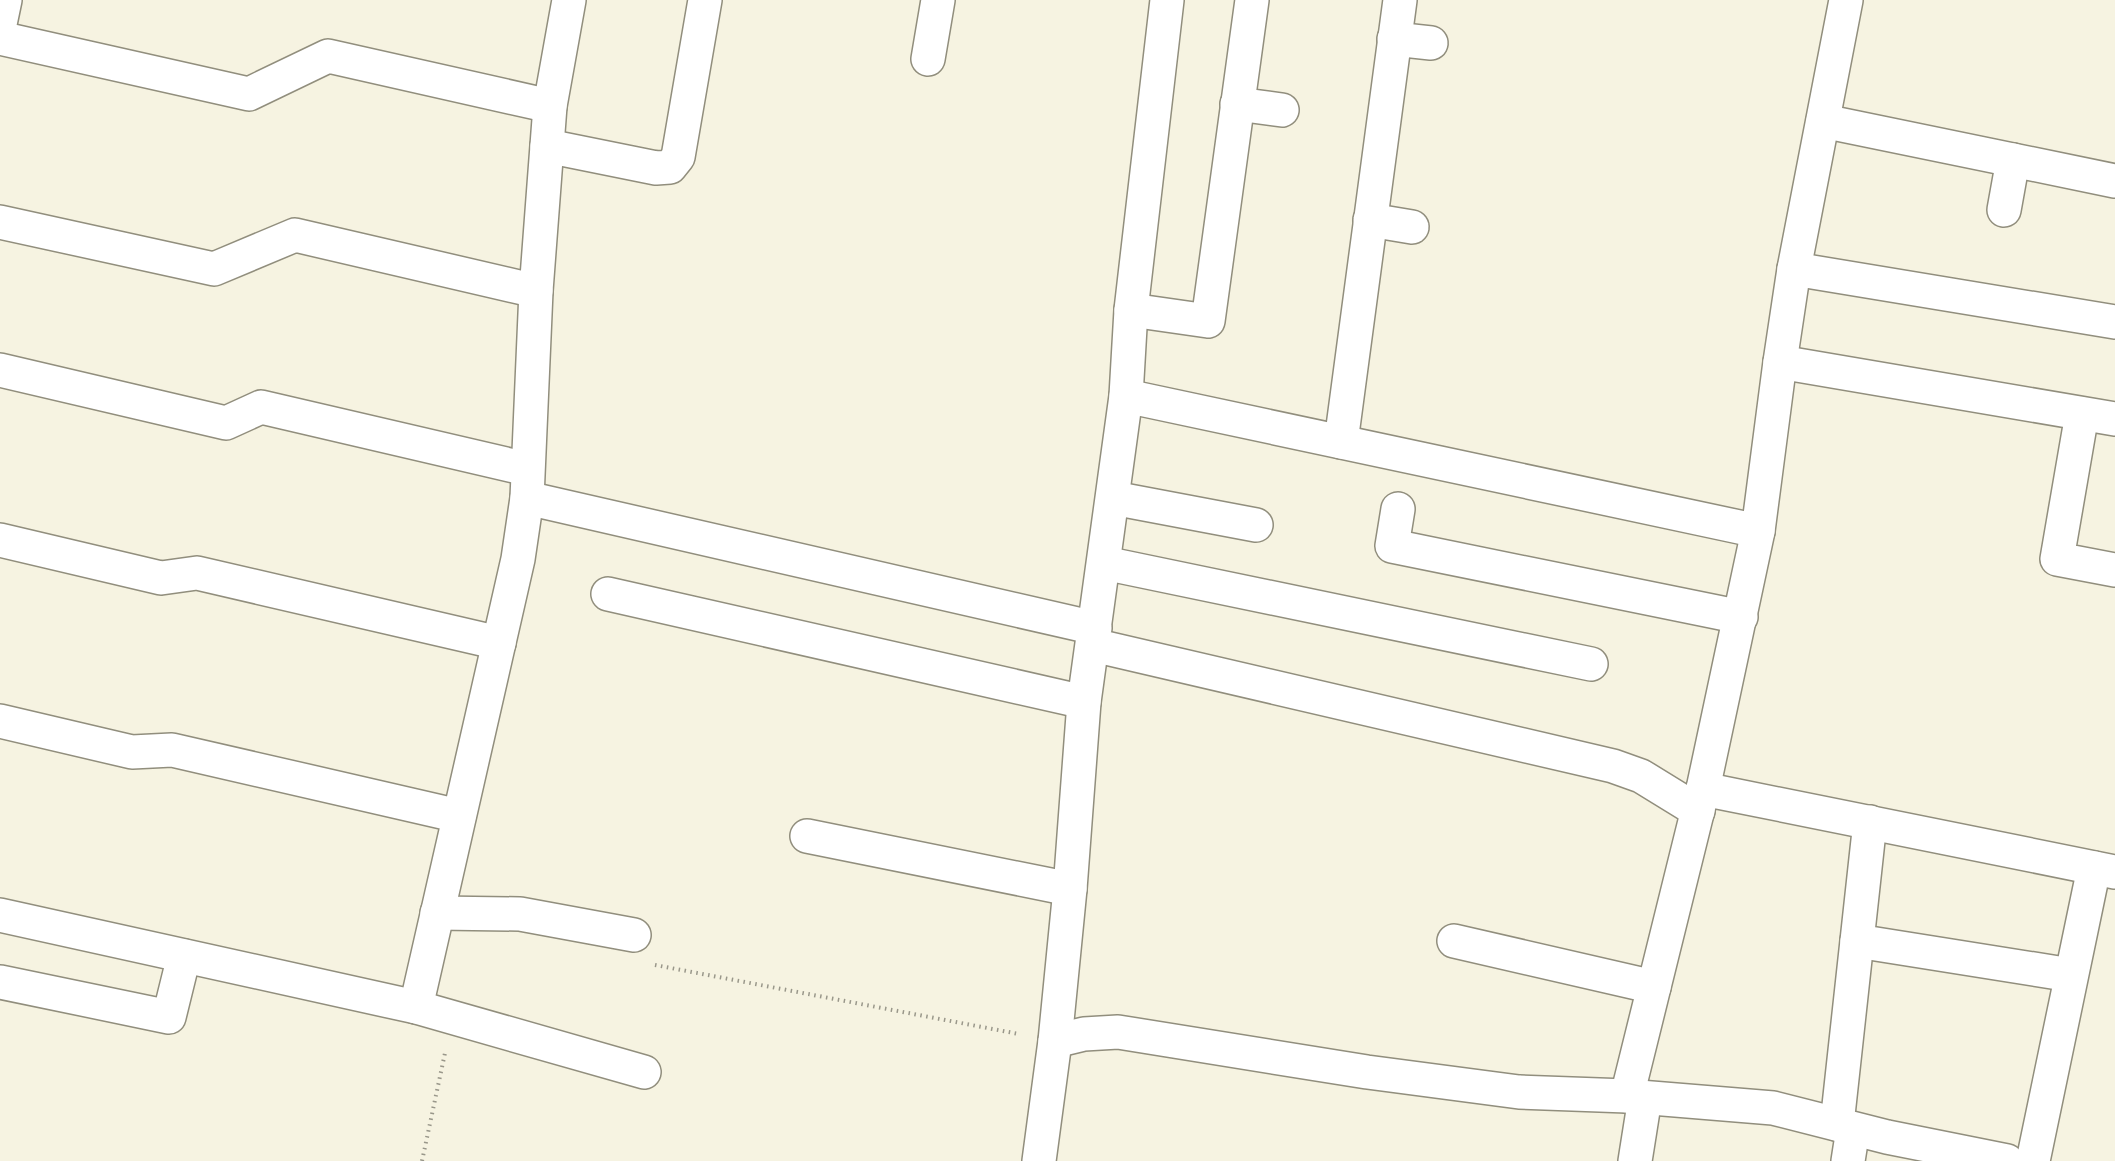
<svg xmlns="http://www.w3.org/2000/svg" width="2115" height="1161" font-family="Cabin,sans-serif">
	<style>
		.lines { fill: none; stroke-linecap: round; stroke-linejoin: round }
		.street-casing { stroke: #918e7d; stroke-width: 36 }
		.path { stroke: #99978a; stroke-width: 4; stroke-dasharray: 1.5 4.5; stroke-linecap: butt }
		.street { stroke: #fff; stroke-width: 33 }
	</style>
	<rect width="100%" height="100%" fill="#f6f3e1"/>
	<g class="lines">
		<g class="street-casing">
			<g id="street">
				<polyline points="0,24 5,0"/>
				<polyline points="0,38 249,94 328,56 550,106"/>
				<polyline points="1394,39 1431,43"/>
				<polyline points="928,59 938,0"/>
				<polyline points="1237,104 1282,110"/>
				<polyline points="1823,121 2115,181"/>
				<polyline points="547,146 656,168 670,167 678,157 705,0"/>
				<polyline points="2004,210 2013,160"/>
				<polyline points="1370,220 1412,227"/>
				<polyline points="0,222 214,269 295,235 536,291"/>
				<polyline points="1794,269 2115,322"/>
				<polyline points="1131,310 1208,321 1252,0"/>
				<polyline points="1780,362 2115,419"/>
				<polyline points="0,370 226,423 261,407 527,469"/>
				<polyline points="1126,396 1758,531"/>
				<polyline points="2082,414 2057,559 2115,570"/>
				<polyline points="1341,442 1400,0"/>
				<polyline points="527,498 1095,628"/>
				<polyline points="1113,498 1256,525"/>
				<polyline points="1398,509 1392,546 1741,617"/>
				<polyline points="0,540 161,578 197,573 499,643"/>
				<polyline points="1104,563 1591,664"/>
				<polyline points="608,594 1084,702"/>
				<polyline points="1093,645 1613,766 1641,776 1698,811"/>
				<polyline points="0,721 132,752 172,750 459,816"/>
				<polyline points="1703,789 2115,872"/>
				<polyline points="807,836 1070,889"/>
				<polyline points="437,913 520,914 634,935"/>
				<polyline points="0,915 416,1007 644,1072"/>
				<polyline points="1454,941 1654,987"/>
				<polyline points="1857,941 2071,975"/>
				<polyline points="0,982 169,1017 184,956"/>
				<polyline points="416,1007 518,559 527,498 536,291 550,106 569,0"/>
				<polyline points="1055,1041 1084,1034 1118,1032 1367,1072 1519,1092 1627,1096 1773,1108 1887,1137 2007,1161"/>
				<polyline points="1627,1096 1703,789 1758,531 1780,362 1794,269 1846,0"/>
				<polyline points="1837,1124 1870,822"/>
				<polyline points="1039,1161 1055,1041 1070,889 1084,702 1126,396 1131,310 1167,0"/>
				<polyline points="1635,1161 1645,1098"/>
				<polyline points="1848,1161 1853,1129"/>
				<polyline points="2033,1161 2094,868"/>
			</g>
		</g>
		<g class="path">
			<polyline points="655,965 1019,1034"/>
			<polyline points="422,1161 445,1053"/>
		</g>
		<use href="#street" class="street"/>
	</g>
</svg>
